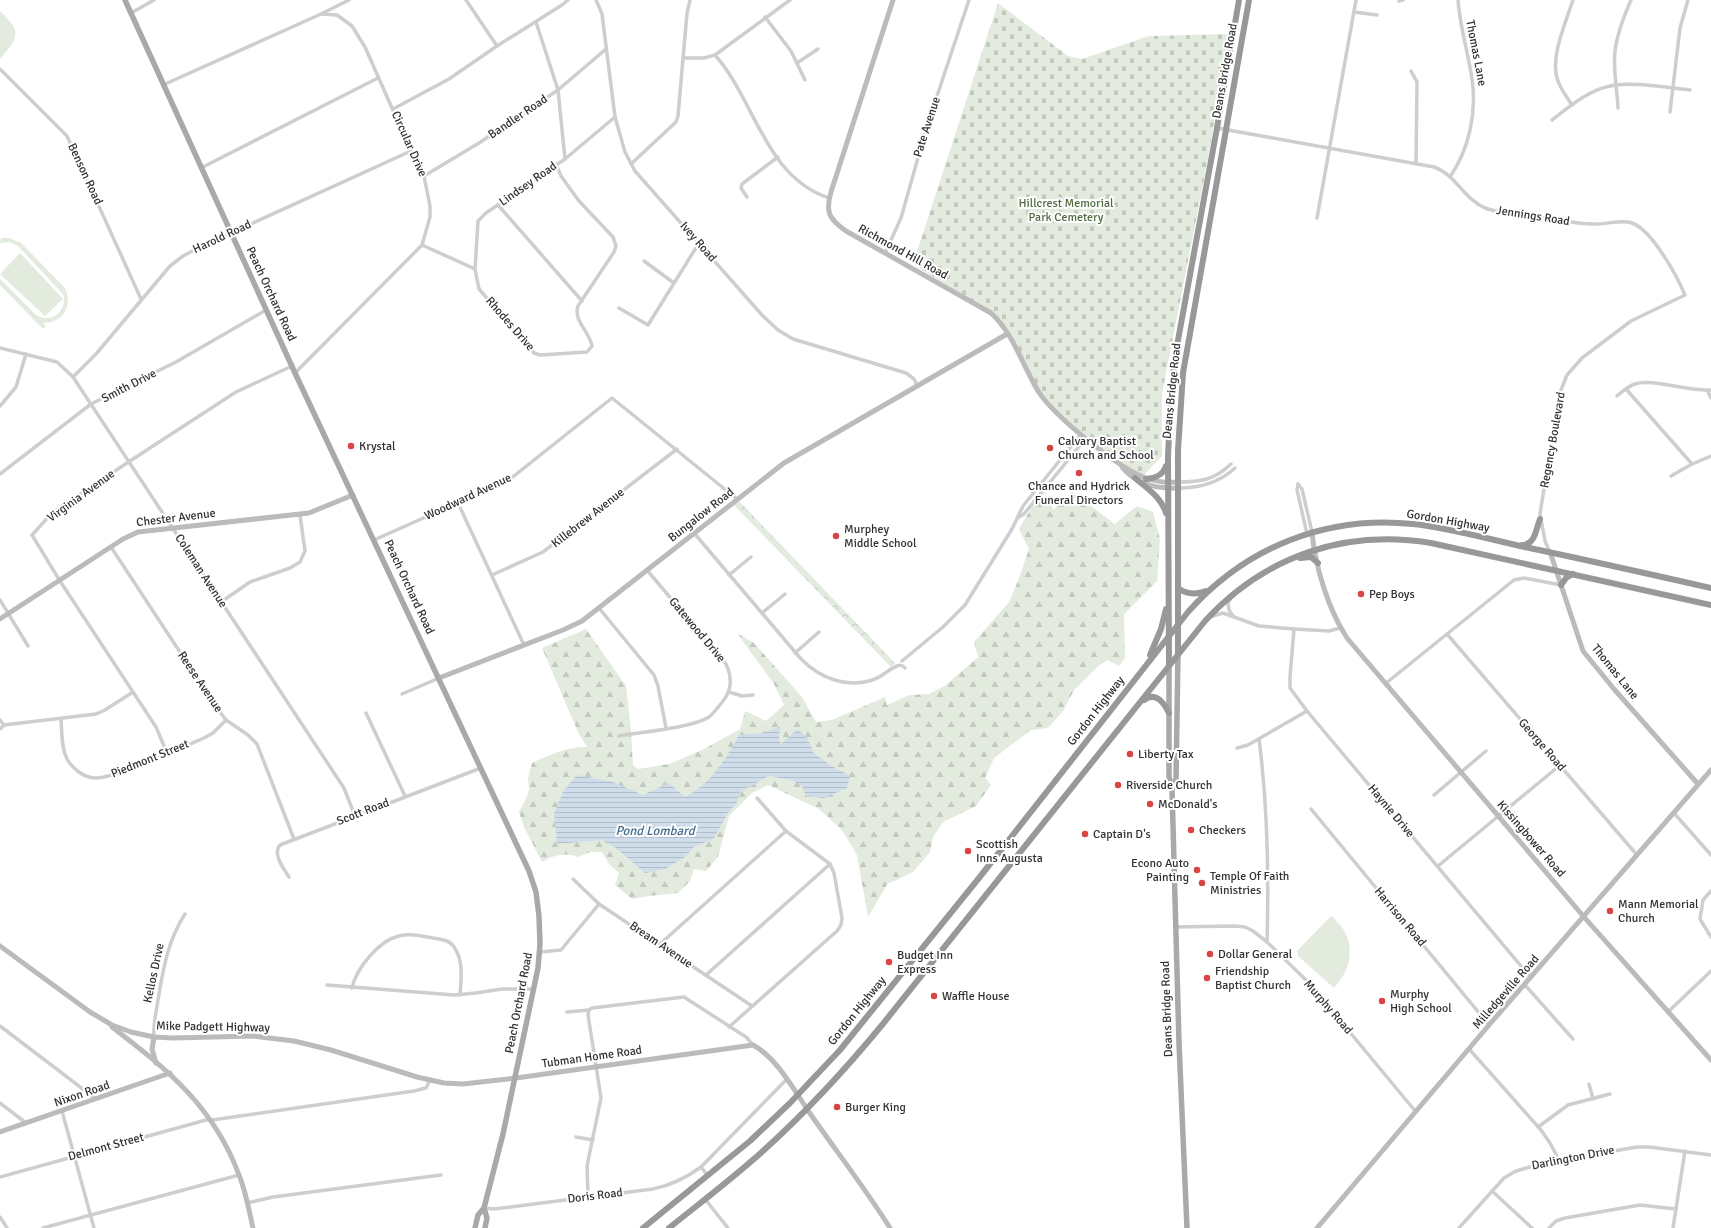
<svg xmlns="http://www.w3.org/2000/svg" width="1711" height="1228" font-family="Signika,sans-serif">
	<style>
		.green { fill: #e3eade }
		.forest { fill: url(#forest-firs) }
		.cemetery { fill: url(#cemetery-stones) }
		.park { fill: url(#park-crowns) }
		.water { fill: url(#water-rules) }
		.lines { fill: none; stroke-linecap: round; stroke-linejoin: round }
		.street { stroke: #cecece; stroke-width: 3.5 }
		.secondary { stroke: #bbb; stroke-width: 5 }
		.primary { stroke: #a9a9a9; stroke-width: 5.5 }
		.highway { stroke: #989898; stroke-width: 6 }
		.poi-dot { fill: #d94442; stroke: #fff; stroke-width: 1.5 }
		.labels { text-anchor: middle; dominant-baseline: central; stroke-width: 4; stroke-linejoin: round; paint-order: stroke }
		.street-label { font-size: 12px; fill: #313131; stroke: #fff }
		.park-label { font-size: 12px; fill: #516a41; stroke: #fff }
		.poi-label { font-size: 12px; fill: #313131; stroke: #fff; text-anchor: start }
		.water-label { font-size: 13px; font-style: italic; fill: #446b8e; stroke: #fff }
	</style>
	<defs>
		<pattern id="forest-firs" width="22" height="20" patternUnits="userSpaceOnUse"><rect width="22" height="20" fill="#e3eade"/><path d="M5 1l3.5 6h-7zM16 11l3.5 6h-7z" fill="#c3c9bf"/></pattern>
		<pattern id="cemetery-stones" width="16" height="16" patternUnits="userSpaceOnUse"><rect width="16" height="16" fill="#e3eade"/><path d="M2 7V4a2 2 0 0 1 4 0v3zM10 15v-3a2 2 0 0 1 4 0v3z" fill="#c3c9bf"/></pattern>
		<pattern id="park-crowns" width="20" height="18" patternUnits="userSpaceOnUse"><rect width="20" height="18" fill="#e3eade"/><path d="M2 6a3 3 0 1 1 6 0M12 15a3 3 0 1 1 6 0" fill="none" stroke="#c3c9bf"/></pattern>
		<pattern id="water-rules" width="6" height="5" patternUnits="userSpaceOnUse"><rect width="6" height="5" fill="#cfddeb"/><path d="M0 2.5h6" fill="none" stroke="#b2beca"/></pattern>
	</defs>
	<rect width="100%" height="100%" fill="#fff"/>
	<g class="green">
		<path d="M0 11C22 32 19 37 0 59Z"/>
		<path d="M1 238H9L21 243 65 288C73 306 63 323 43 323L46 326 43 329 0 285V279L36 315C51 324 68 312 63 294L18 246 9 242 0 243Z"/>
		<polygon points="20,253 63,299 45,316 0,274"/>
		<path d="M1331 916C1356 936 1355 965 1334 988L1298 956 1297 951Z"/>
	</g>
	<path class="forest" d="M1072 492 1115 524 1137 506 1153 512 1160 539 1157 581 1124 614 1125 658 1119 666 1107 660 1097 667 1074 690 1063 711 1048 728 1031 730 994 758 985 778 991 785 976 806 943 822 933 837 930 852 913 872 897 880 888 883 868 917 857 855 842 830 819 809 768 785 752 793 729 816 718 857 706 871 694 869 690 881 678 893 649 896 632 899 615 885 619 873 609 864 602 852H591L578 857C565 852 554 855 542 862L524 827 519 812 527 797 529 789 528 778 532 763C552 754 566 747 587 747L578 732 542 648 586 629 626 686 631 731 633 765 638 769 669 764 704 749 740 729 745 711 766 721 784 705 774 684 737 633 754 643 802 697 816 722 832 720 885 697 887 705 909 695 929 694 946 685 978 657 974 642 1009 602 1018 581 1029 549 1019 529 1032 507 1041 497 1050 501 1053 510Z"/>
	<polygon class="cemetery" points="998,3 1068,56 1082,59 1149,36 1230,34 1204,179 1162,394 1162,456 1142,477 1072,427 1039,392 999,322 976,304 913,264"/>
	<polygon class="park" points="739,501 895,663 891,667 734,505"/>
	<path class="water" d="M780 727 779 740 781 744 798 729 807 738 814 753 830 765 850 776 847 788 824 798 806 796 802 786 792 780 769 776 740 792 737 802 728 813 714 838 694 847 685 857 665 869 645 873 616 848 601 840 557 844 554 813 564 790 577 775 613 782 643 795 669 783 685 797C711 784 725 760 739 735L762 733Z"/>
	<g class="lines">
		<g class="street">
			<polyline points="466,0 497,46"/>
			<polyline points="596,0 602,14 615,117 625,152 635,171 762,315 778,330 793,339 906,373 914,379 917,385"/>
			<polyline points="1399,1 1403,0"/>
			<polyline points="1354,12 1377,15"/>
			<polyline points="131,13 154,0"/>
			<polyline points="321,14 349,0"/>
			<polyline points="765,17 791,51 805,80"/>
			<polyline points="536,22 558,90 565,159"/>
			<path d="M715 55C755 100 765 177 829 198"/>
			<polyline points="683,58 704,58 715,55 790,0"/>
			<polyline points="797,63 818,49"/>
			<polyline points="0,69 67,136 141,299"/>
			<polyline points="1411,71 1417,82 1416,164"/>
			<polyline points="163,85 321,14 337,15 352,26 365,47 411,151 424,176 430,206 430,217 422,245 295,373"/>
			<path d="M1572 105C1567 97 1561 90 1558 81 1549 59 1566 22 1573 0"/>
			<path d="M1618 108C1617 89 1613 70 1615 51 1617 33 1624 16 1631 0"/>
			<polyline points="393,109 449,79 497,46 562,5 568,0"/>
			<polyline points="1670,112 1680,28 1688,0"/>
			<path d="M1552 120C1569 107 1589 90 1610 86 1630 81 1669 88 1690 90"/>
			<path d="M1217 128 1434 167C1455 174 1464 199 1485 208 1504 215 1525 215 1545 218 1561 220 1577 224 1593 224 1605 225 1621 219 1632 223 1652 230 1677 276 1685 295L1631 321 1582 358 1567 375 1559 395 1540 514 1545 541 1550 552"/>
			<polyline points="631,164 676,122 678,116 687,13 690,0"/>
			<polyline points="201,168 378,78"/>
			<polyline points="424,176 479,143 558,90 606,49"/>
			<path d="M1450 177C1469 149 1477 113 1472 79 1468 52 1460 27 1458 0"/>
			<polyline points="747,197 741,188 742,184 778,157"/>
			<polyline points="498,205 582,301"/>
			<polyline points="1317,218 1356,0"/>
			<path d="M422 245 475 269 479 289 534 353 540 355 587 352 592 346C590 332 573 321 578 306L614 252 616 246 613 237 579 201 561 176 556 164"/>
			<polyline points="885,253 901,218 927,126 969,0"/>
			<polyline points="644,261 674,283"/>
			<polyline points="475,269 478,221 486,213 565,159 615,117"/>
			<polyline points="619,308 648,325 699,243"/>
			<polyline points="0,348 57,362 73,377 344,788 355,816"/>
			<polyline points="73,377 96,354 170,266 183,256 198,248 411,151"/>
			<polyline points="1626,389 1692,464 1711,456"/>
			<polyline points="1707,390 1711,398"/>
			<path d="M1617 396C1623 391 1628 386 1635 384 1651 378 1690 392 1711 390"/>
			<polyline points="0,406 16,387 26,354"/>
			<polyline points="0,474 91,404 176,362 266,310"/>
			<polyline points="1671,476 1692,464"/>
			<path d="M1178 482C1201 482 1214 480 1231 464"/>
			<polyline points="1298,484 1297,490 1307,534"/>
			<polyline points="1298,484 1302,489 1312,532"/>
			<path d="M1179 488C1199 488 1220 482 1235 468"/>
			<polyline points="458,503 524,645"/>
			<polyline points="1019,517 1024,514 1086,438"/>
			<path d="M694 533 801 659C821 679 848 689 875 679 883 676 889 669 897 666 901 664 903 666 905 668"/>
			<polyline points="374,540 509,480 612,398 737,499"/>
			<polyline points="111,547 214,704 226,720 248,735 257,744 294,839"/>
			<polyline points="492,575 543,552 677,449"/>
			<polyline points="729,575 751,557"/>
			<polyline points="1230,599 1228,603 1229,610 1233,616"/>
			<polyline points="0,600 28,646"/>
			<polyline points="221,602 250,582 290,568 300,562 305,551 300,515"/>
			<polyline points="599,608 654,675 658,686 666,728"/>
			<polyline points="762,613 785,594"/>
			<polyline points="1213,616 1223,613 1259,626 1294,629 1329,631 1340,628"/>
			<polyline points="1294,629 1290,677 1290,688 1307,711 1531,978"/>
			<polyline points="1447,634 1637,855"/>
			<polyline points="795,653 819,632"/>
			<polyline points="902,661 943,627 965,605 1012,529 1023,506 1081,434"/>
			<polyline points="1385,684 1514,580 1524,578 1561,585"/>
			<polyline points="729,692 742,696 753,695"/>
			<polyline points="402,694 439,678"/>
			<polyline points="366,713 405,796"/>
			<path d="M61 719C62 732 61 747 67 759 72 768 83 777 94 778 112 780 183 747 204 738L213 733 226 720"/>
			<polyline points="0,720 4,725"/>
			<polyline points="0,729 4,725 96,714 105,710 133,692"/>
			<path d="M619 736C641 732 692 728 709 717 714 713 718 707 723 701 732 690 732 677 726 664L647 570"/>
			<path d="M1259 739C1268 808 1269 873 1267 942"/>
			<polyline points="1237,748 1248,745 1307,711"/>
			<polyline points="167,753 156,727 60,581 32,535 52,513 130,461 236,392 292,366"/>
			<polyline points="1434,795 1486,751"/>
			<polyline points="1311,809 1489,1025"/>
			<polyline points="1674,813 1711,855"/>
			<polyline points="1438,866 1559,766"/>
			<path d="M289 877C284 869 272 854 280 845L481 768"/>
			<polyline points="573,879 599,904 752,1006"/>
			<polyline points="1711,891 1703,900 1700,919 1711,937"/>
			<polyline points="1175,927 1234,926 1245,927 1253,931 1267,942 1309,983 1416,1112"/>
			<polyline points="660,944 786,831"/>
			<polyline points="540,952 561,950 599,904"/>
			<polyline points="706,975 830,864"/>
			<polyline points="327,985 454,995 476,993 502,989 534,989"/>
			<polyline points="1525,985 1573,1039"/>
			<path d="M352 988C356 969 379 940 399 936 410 933 422 936 433 938 440 939 450 940 454 947 464 961 461 979 460 995"/>
			<polyline points="1669,1011 1711,971"/>
			<polyline points="567,1012 589,1010"/>
			<polyline points="0,1026 96,1099"/>
			<polyline points="729,1027 837,931 841,925 842,918 834,873 830,864 786,831 757,798"/>
			<path d="M154 1037C153 1025 156 1012 158 1000 163 969 168 940 185 914"/>
			<polyline points="1470,1050 1541,1130 1550,1143 1559,1160"/>
			<polyline points="1589,1084 1593,1099"/>
			<polyline points="0,1103 26,1123"/>
			<polyline points="62,1111 94,1228"/>
			<polyline points="1538,1127 1568,1105 1610,1094"/>
			<polyline points="576,1137 593,1140"/>
			<polyline points="701,1167 708,1176"/>
			<polyline points="0,1177 206,1120 212,1120 414,1091 426,1088 430,1080"/>
			<polyline points="1492,1191 1532,1228"/>
			<polyline points="588,1196 587,1166 601,1098 588,1015 589,1010 592,1008 684,997 746,1037 753,1045"/>
			<polyline points="705,1199 728,1228"/>
			<polyline points="247,1203 273,1197 441,1175"/>
			<path d="M484 1208 494 1209 653 1189C672 1185 686 1178 701 1167L787 1079"/>
			<polyline points="0,1217 7,1228"/>
			<polyline points="43,1228 239,1175"/>
			<polyline points="1459,1228 1504,1178 1516,1171 1540,1164 1637,1147 1649,1147 1711,1155"/>
			<polyline points="1549,1228 1556,1221 1565,1218 1640,1205 1676,1209"/>
			<polyline points="1673,1228 1685,1151"/>
		</g>
		<g class="secondary">
			<path d="M893 0 831 192C825 212 829 219 846 231L991 313C1013 333 1023 366 1038 391 1054 416 1118 468 1146 478 1157 482 1167 483 1178 482"/>
			<path d="M1122 467C1136 485 1157 489 1179 488"/>
			<path d="M1312 532C1315 566 1328 609 1347 638L1584 917 1711 1060"/>
			<polyline points="1550,552 1583,651 1614,689 1698,784"/>
			<polyline points="0,619 123,539 138,532 309,513 353,495"/>
			<polyline points="439,678 563,630 582,621 784,463 1007,334"/>
			<path d="M0 946 90 1012 112 1025 131 1032 154 1037 173 1038 253 1036 294 1041 331 1050 417 1077 444 1083 463 1084 516 1078 753 1045C777 1058 794 1090 809 1112 836 1151 865 1188 890 1228"/>
			<path d="M112 1027C168 1070 214 1107 239 1175 246 1192 249 1210 253 1228"/>
			<polyline points="154,1037 152,1049 156,1063"/>
			<polyline points="0,1132 170,1073"/>
			<polyline points="1317,1228 1489,1025 1711,770"/>
		</g>
		<g class="primary">
			<polyline points="125,0 295,373 529,871 536,892 539,916 540,944 538,968 503,1134 484,1208 478,1215 475,1228"/>
			<polyline points="1169,665 1169,777 1172,789 1179,1043 1187,1228"/>
			<polyline points="1172,788 1176,779 1178,654"/>
			<polyline points="484,1208 487,1218 485,1228"/>
		</g>
		<g class="highway">
			<path d="M1135 478C1148 489 1161 497 1166 513"/>
			<path d="M1146 479C1156 478 1163 475 1166 466"/>
			<path d="M1522 545C1535 545 1536 529 1540 519"/>
			<polyline points="1300,558 1311,557 1318,563"/>
			<polyline points="1561,585 1566,578 1573,574"/>
			<path d="M1178 588C1185 594 1197 595 1206 591"/>
			<polyline points="1178,654 1178,450 1183,373 1249,0"/>
			<polyline points="1150,655 1161,629 1166,609"/>
			<polyline points="1169,665 1168,456 1171,393 1176,351 1217,128 1239,0"/>
			<path d="M1144 700C1156 691 1164 703 1169 713"/>
			<path d="M643 1228 750 1141 790 1103 840 1050 979 878 1188 612C1246 547 1326 515 1413 524 1450 528 1488 539 1525 547 1587 560 1649 574 1711 588"/>
			<path d="M669 1228C700 1203 733 1178 763 1151 806 1112 845 1070 882 1025L1205 621C1265 556 1344 529 1431 543L1711 605"/>
		</g>
	</g>
	<g class="poi-dot">
		<circle cx="351" cy="446" r="4"/>
		<circle cx="1050" cy="448" r="4"/>
		<circle cx="1079" cy="473" r="4"/>
		<circle cx="836" cy="536" r="4"/>
		<circle cx="1361" cy="594" r="4"/>
		<circle cx="1130" cy="754" r="4"/>
		<circle cx="1118" cy="785" r="4"/>
		<circle cx="1150" cy="804" r="4"/>
		<circle cx="1191" cy="830" r="4"/>
		<circle cx="1085" cy="834" r="4"/>
		<circle cx="968" cy="851" r="4"/>
		<circle cx="1197" cy="870" r="4"/>
		<circle cx="1202" cy="883" r="4"/>
		<circle cx="1610" cy="911" r="4"/>
		<circle cx="1210" cy="954" r="4"/>
		<circle cx="889" cy="962" r="4"/>
		<circle cx="1207" cy="978" r="4"/>
		<circle cx="934" cy="996" r="4"/>
		<circle cx="1382" cy="1001" r="4"/>
		<circle cx="837" cy="1107" r="4"/>
	</g>
	<g class="labels">
		<g class="street-label">
			<text transform="translate(1476 53) rotate(79)">Thomas Lane</text>
			<text transform="translate(1225 71) rotate(-80)">Deans Bridge Road</text>
			<text transform="translate(518 117) rotate(-34)">Bandler Road</text>
			<text transform="translate(927 127) rotate(-72)">Pate Avenue</text>
			<text transform="translate(409 144) rotate(66)">Circular Drive</text>
			<text transform="translate(85 174) rotate(65)">Benson Road</text>
			<text transform="translate(528 184) rotate(-35)">Lindsey Road</text>
			<text transform="translate(1533 216) rotate(9)">Jennings Road</text>
			<text transform="translate(222 237) rotate(-25)">Harold Road</text>
			<text transform="translate(698 242) rotate(49)">Ivey Road</text>
			<text transform="translate(903 252) rotate(29)">Richmond Hill Road</text>
			<text transform="translate(271 294) rotate(65)">Peach Orchard Road</text>
			<text transform="translate(510 324) rotate(49)">Rhodes Drive</text>
			<text transform="translate(129 386) rotate(-27)">Smith Drive</text>
			<text transform="translate(1172 391) rotate(-84)">Deans Bridge Road</text>
			<text transform="translate(1553 440) rotate(-80)">Regency Boulevard</text>
			<text transform="translate(81 496) rotate(-36)">Virginia Avenue</text>
			<text transform="translate(468 497) rotate(-25)">Woodward Avenue</text>
			<text transform="translate(701 515) rotate(-38)">Bungalow Road</text>
			<text transform="translate(176 518) rotate(-7)">Chester Avenue</text>
			<text transform="translate(588 518) rotate(-38)">Killebrew Avenue</text>
			<text transform="translate(1448 521) rotate(10)">Gordon Highway</text>
			<text transform="translate(201 571) rotate(57)">Coleman Avenue</text>
			<text transform="translate(409 587) rotate(65)">Peach Orchard Road</text>
			<text transform="translate(697 630) rotate(50)">Gatewood Drive</text>
			<text transform="translate(1615 672) rotate(51)">Thomas Lane</text>
			<text transform="translate(200 682) rotate(56)">Reese Avenue</text>
			<text transform="translate(1096 711) rotate(-52)">Gordon Highway</text>
			<text transform="translate(1542 745) rotate(49)">George Road</text>
			<text transform="translate(150 759) rotate(-22)">Piedmont Street</text>
			<text transform="translate(1391 811) rotate(50)">Haynie Drive</text>
			<text transform="translate(363 812) rotate(-21)">Scott Road</text>
			<text transform="translate(1531 839) rotate(49)">Kissingbower Road</text>
			<text transform="translate(1400 917) rotate(50)">Harrison Road</text>
			<text transform="translate(661 945) rotate(34)">Bream Avenue</text>
			<text transform="translate(154 973) rotate(-78)">Kellos Drive</text>
			<text transform="translate(1506 992) rotate(-49)">Milledgeville Road</text>
			<text transform="translate(519 1003) rotate(-79)">Peach Orchard Road</text>
			<text transform="translate(1328 1007) rotate(49)">Murphy Road</text>
			<text transform="translate(1167 1009) rotate(-92)">Deans Bridge Road</text>
			<text transform="translate(857 1011) rotate(-51)">Gordon Highway</text>
			<text transform="translate(213 1027) rotate(1)">Mike Padgett Highway</text>
			<text transform="translate(592 1057) rotate(-8)">Tubman Home Road</text>
			<text transform="translate(82 1094) rotate(-19)">Nixon Road</text>
			<text transform="translate(106 1147) rotate(-15)">Delmont Street</text>
			<text transform="translate(1573 1158) rotate(-11)">Darlington Drive</text>
			<text transform="translate(595 1196) rotate(-7)">Doris Road</text>
		</g>
		<g class="park-label">
			<text x="1066" y="203">Hillcrest Memorial<tspan x="1066" dy="14">Park Cemetery</tspan></text>
		</g>
		<g class="poi-label">
			<text x="1058" y="441">Calvary Baptist<tspan x="1058" dy="14">Church and School</tspan></text>
			<text x="359" y="446">Krystal</text>
			<text x="1079" y="486" text-anchor="middle">Chance and Hydrick<tspan x="1079" dy="14">Funeral Directors</tspan></text>
			<text x="844" y="529">Murphey<tspan x="844" dy="14">Middle School</tspan></text>
			<text x="1369" y="594">Pep Boys</text>
			<text x="1138" y="754">Liberty Tax</text>
			<text x="1126" y="785">Riverside Church</text>
			<text x="1158" y="804">McDonald's</text>
			<text x="1199" y="830">Checkers</text>
			<text x="1093" y="834">Captain D's</text>
			<text x="976" y="844">Scottish<tspan x="976" dy="14">Inns Augusta</tspan></text>
			<text x="1189" y="863" text-anchor="end">Econo Auto<tspan x="1189" dy="14">Painting</tspan></text>
			<text x="1210" y="876">Temple Of Faith<tspan x="1210" dy="14">Ministries</tspan></text>
			<text x="1618" y="904">Mann Memorial<tspan x="1618" dy="14">Church</tspan></text>
			<text x="1218" y="954">Dollar General</text>
			<text x="897" y="955">Budget Inn<tspan x="897" dy="14">Express</tspan></text>
			<text x="1215" y="971">Friendship<tspan x="1215" dy="14">Baptist Church</tspan></text>
			<text x="1390" y="994">Murphy<tspan x="1390" dy="14">High School</tspan></text>
			<text x="942" y="996">Waffle House</text>
			<text x="845" y="1107">Burger King</text>
		</g>
		<g class="water-label">
			<text x="655" y="831">Pond Lombard</text>
		</g>
	</g>
</svg>
